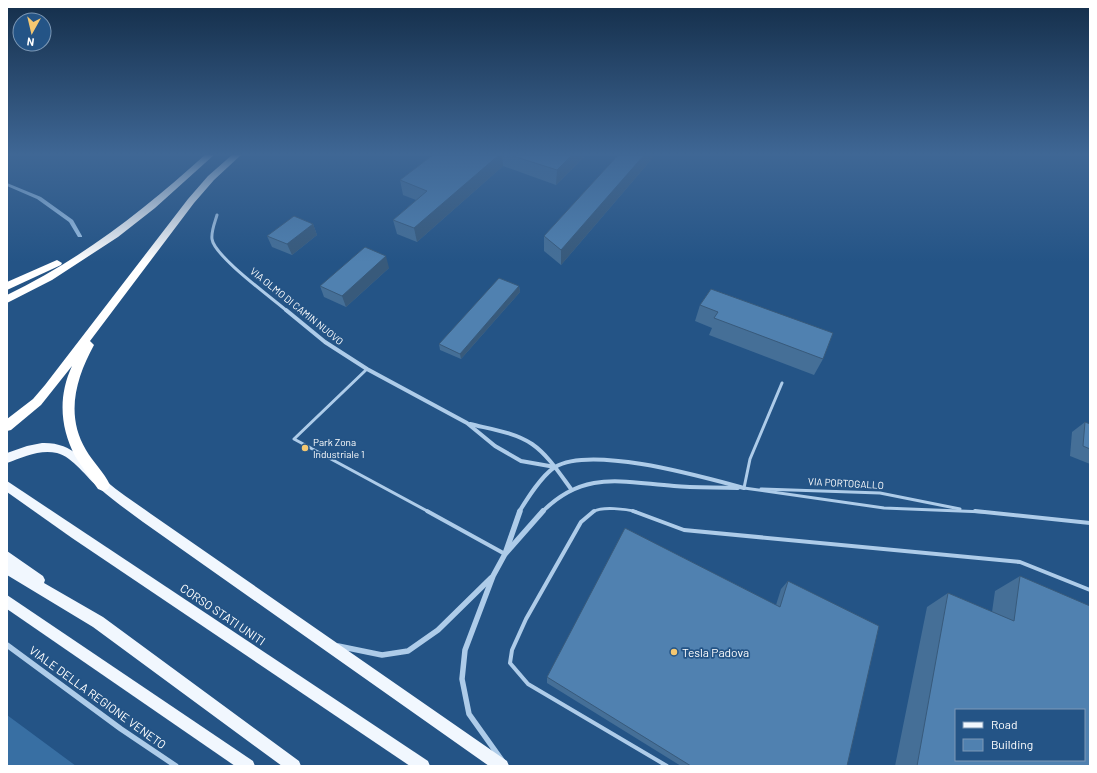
<svg xmlns="http://www.w3.org/2000/svg" width="1097" height="773" font-family="Barlow,sans-serif">
	<style>
		.green { fill: #386fa3 }
		.lines { fill: none; stroke-linecap: round; stroke-linejoin: round }
		.stream { fill: #a2c7ea; fill-rule: evenodd }
		.service-far1 { stroke: #aecce9; stroke-width: 3 }
		.service { stroke: #aecce9; stroke-width: 4 }
		.minor-far2 { stroke: #aecce9; stroke-width: 3 }
		.minor-far1 { stroke: #aecce9; stroke-width: 4 }
		.minor { stroke: #aecce9; stroke-width: 5.5 }
		.primary { fill: #f1f7fe; fill-rule: evenodd }
		.motorway { fill: #fff; fill-rule: evenodd }
		.wall { fill: #456f97 }
		.shaded-wall { fill: #385a7b }
		.building { fill: #5081b0; stroke: #385a7b; fill-rule: evenodd }
		.poi-dot { fill: #f4c771; stroke: #245486; stroke-width: 1.5 }
		.labels { text-anchor: middle; dominant-baseline: central; stroke-width: 3.5; stroke-linejoin: round; paint-order: stroke }
		.street-label { font-size: 10px; fill: #fff; stroke: #245486 }
		.poi-label { font-size: 10px; fill: #fff; stroke: #245486; text-anchor: start }
		.near-street-label { font-size: 12px; fill: #fff; stroke: #245486 }
		.near-poi-label { font-size: 12px; fill: #fff; stroke: #245486; text-anchor: start }
	</style>
	<rect width="100%" height="100%" fill="#245486"/>
	<polygon class="green" points="7,715 76,766 7,766"/>
	<g class="lines">
		<polygon class="stream" points="7,183 41,197 73,220 82,236 82,237 78,237 69,222 37,199 7,186"/>
		<g class="service-far1">
			<polyline points="367,369 294,439 429,512"/>
			<polyline points="744,488 884,508 985,512"/>
			<polyline points="744,488 750,459 782,383"/>
			<polyline points="761,489 880,493 960,509"/>
			<path d="M593 512C601 506 627 509 636 512"/>
		</g>
		<g class="service">
			<polyline points="427,511 505,554"/>
			<polyline points="594,511 581,522 526,619 512,650 510,663 528,684 667,766"/>
			<polyline points="633,511 684,530 1020,562 1090,590"/>
			<polyline points="975,511 1090,523"/>
		</g>
		<path class="minor-far2" d="M217 215C215 222 211 231 212 239 214 256 272 298 287 311"/>
		<g class="minor-far1">
			<polyline points="286,310 325,342 367,369 467,423 495,446 521,461 555,467"/>
			<path d="M470 424C490 429 514 432 532 444 548 455 560 474 571 489"/>
			<path d="M519 512C527 499 541 476 555 467 592 445 703 477 744 488"/>
			<path d="M542 512C584 470 620 482 674 486 695 488 717 487 738 488"/>
		</g>
		<g class="minor">
			<polyline points="506,553 543,511"/>
			<polyline points="7,645 121,729 176,766"/>
			<polyline points="338,646 382,655 408,651 438,630 491,578"/>
			<polyline points="506,766 469,714 462,679 465,650 493,576 505,554 520,511"/>
		</g>
		<g class="primary">
			<path d="M42 443C73 442 85 462 106 481 120 493 136 503 151 514L507 761 509 766H489L143 522C128 511 113 500 99 488 87 478 73 457 57 453 40 449 23 457 7 463V453L27 446Z"/>
			<polygon points="7,481 428,761 430,766 410,766 72,538 7,492"/>
			<polygon points="7,551 43,576 45,580 44,583 103,617 299,761 301,766 282,766 93,627 7,575"/>
			<polygon points="7,595 253,761 255,766 235,766 7,609"/>
		</g>
		<g class="motorway">
			<path d="M206 154H215L155 208 118 237 52 280 7 303V295C82 259 145 209 206 154Z"/>
			<path d="M233 154H242L214 180 194 203 90 341 94 345C76 378 65 415 86 450 93 462 104 472 110 485L108 489 103 491 98 489C91 478 82 468 75 456 60 427 58 396 72 366L41 405 11 430 7 431V419L33 399 45 385 188 199 208 176Z"/>
			<polygon points="57,260 62,263 61,265 7,290 7,282"/>
		</g>
	</g>
	<g class="wall">
		<polygon points="434,154 587,154 556,185 503,166 417,242 397,234 393,220 416,200 403,195 400,180"/>
		<polygon points="619,154 656,154 561,265 544,251 544,236"/>
		<polygon points="313,224 317,235 292,255 272,247 267,236"/>
		<polygon points="389,268 346,307 324,297 320,286"/>
		<polygon points="519,286 520,292 461,359 440,350 439,344"/>
		<polygon points="711,289 823,359 814,375 709,335 712,328 695,321 700,305"/>
		<polygon points="1085,422 1090,424 1090,464 1070,456 1072,432"/>
		<polygon points="1020,576 1090,766 895,766 927,607 948,593 992,612 995,591"/>
		<polygon points="788,581 847,766 681,766 547,683 547,677 776,605 781,589"/>
	</g>
	<g class="shaded-wall">
		<polygon points="500,154 502,154 503,166 417,242 414,228"/>
		<polygon points="573,154 587,154 556,185 557,170"/>
		<polygon points="645,154 656,154 561,265 561,250"/>
		<polygon points="313,224 317,235 292,255 287,244"/>
		<polygon points="386,256 389,268 346,307 342,296"/>
		<polygon points="519,286 520,292 461,359 460,354"/>
	</g>
	<g class="building">
		<polygon points="434,154 500,154 414,228 393,220 427,191 400,180"/>
		<polygon points="507,154 573,154 557,170"/>
		<polygon points="619,154 645,154 561,250 544,236"/>
		<polygon points="294,216 313,224 287,244 267,236"/>
		<polygon points="365,247 386,256 342,296 320,286"/>
		<polygon points="499,278 519,286 460,354 439,344"/>
		<polygon points="711,289 833,333 823,359 714,318 718,312 700,305"/>
		<polygon points="1085,422 1090,424 1090,449 1083,446"/>
		<polygon points="625,528 780,607 788,581 879,626 847,766 691,766 547,677"/>
		<path d="M1020 576 1090 606V766H917L948 593 1014 621ZM956 710H1084V760H956Z"/>
	</g>
	<linearGradient id="sky" x2="0" y2="1"><stop stop-color="#142e4a"/><stop offset="0.59" stop-color="#3f6795"/><stop offset="1" stop-color="#3f6795" stop-opacity="0"/></linearGradient>
	<rect width="1097" height="262" fill="url(#sky)"/>
	<g class="poi-dot">
		<circle cx="305" cy="448" r="4"/>
		<circle cx="674" cy="652" r="4"/>
	</g>
	<g class="labels">
		<g class="street-label">
			<text transform="translate(297 306) rotate(39)">VIA OLMO DI CAMIN NUOVO</text>
			<text transform="translate(846 483) rotate(3)">VIA PORTOGALLO</text>
		</g>
		<g class="poi-label">
			<text x="313" y="442">Park Zona<tspan x="313" dy="12">Industriale 1</tspan></text>
		</g>
		<g class="near-street-label">
			<text transform="translate(223 614) rotate(34)">CORSO STATI UNITI</text>
			<text transform="translate(98 697) rotate(36)">VIALE DELLA REGIONE VENETO</text>
		</g>
		<g class="near-poi-label">
			<text x="682" y="652">Tesla Padova</text>
		</g>
	</g>
	<rect width="1097" height="773" fill="none" stroke="#ffffff" stroke-width="16"/>
	<rect x="955" y="709" width="130" height="52" fill="#245486" stroke="#7c98b6"/>
	<rect x="963" y="722" width="20" height="6" fill="#f1f7fe" stroke="#7c98b6"/>
	<text x="991" y="729" font-size="12" fill="#ffffff">Road</text>
	<rect x="963" y="739" width="20" height="12" fill="#5081b0" stroke="#7c98b6"/>
	<text x="991" y="749" font-size="12" fill="#ffffff">Building</text>
	<g transform="translate(32 32) rotate(188)"><circle r="19" fill="#245486" stroke="#7c98b6"/>
	<path d="M0-3L7 15L0 10L-7 15Z" fill="#f4c771"/>
	<text y="-6" font-size="11" font-weight="bold" text-anchor="middle" fill="#ffffff">N</text>
	</g>
</svg>
